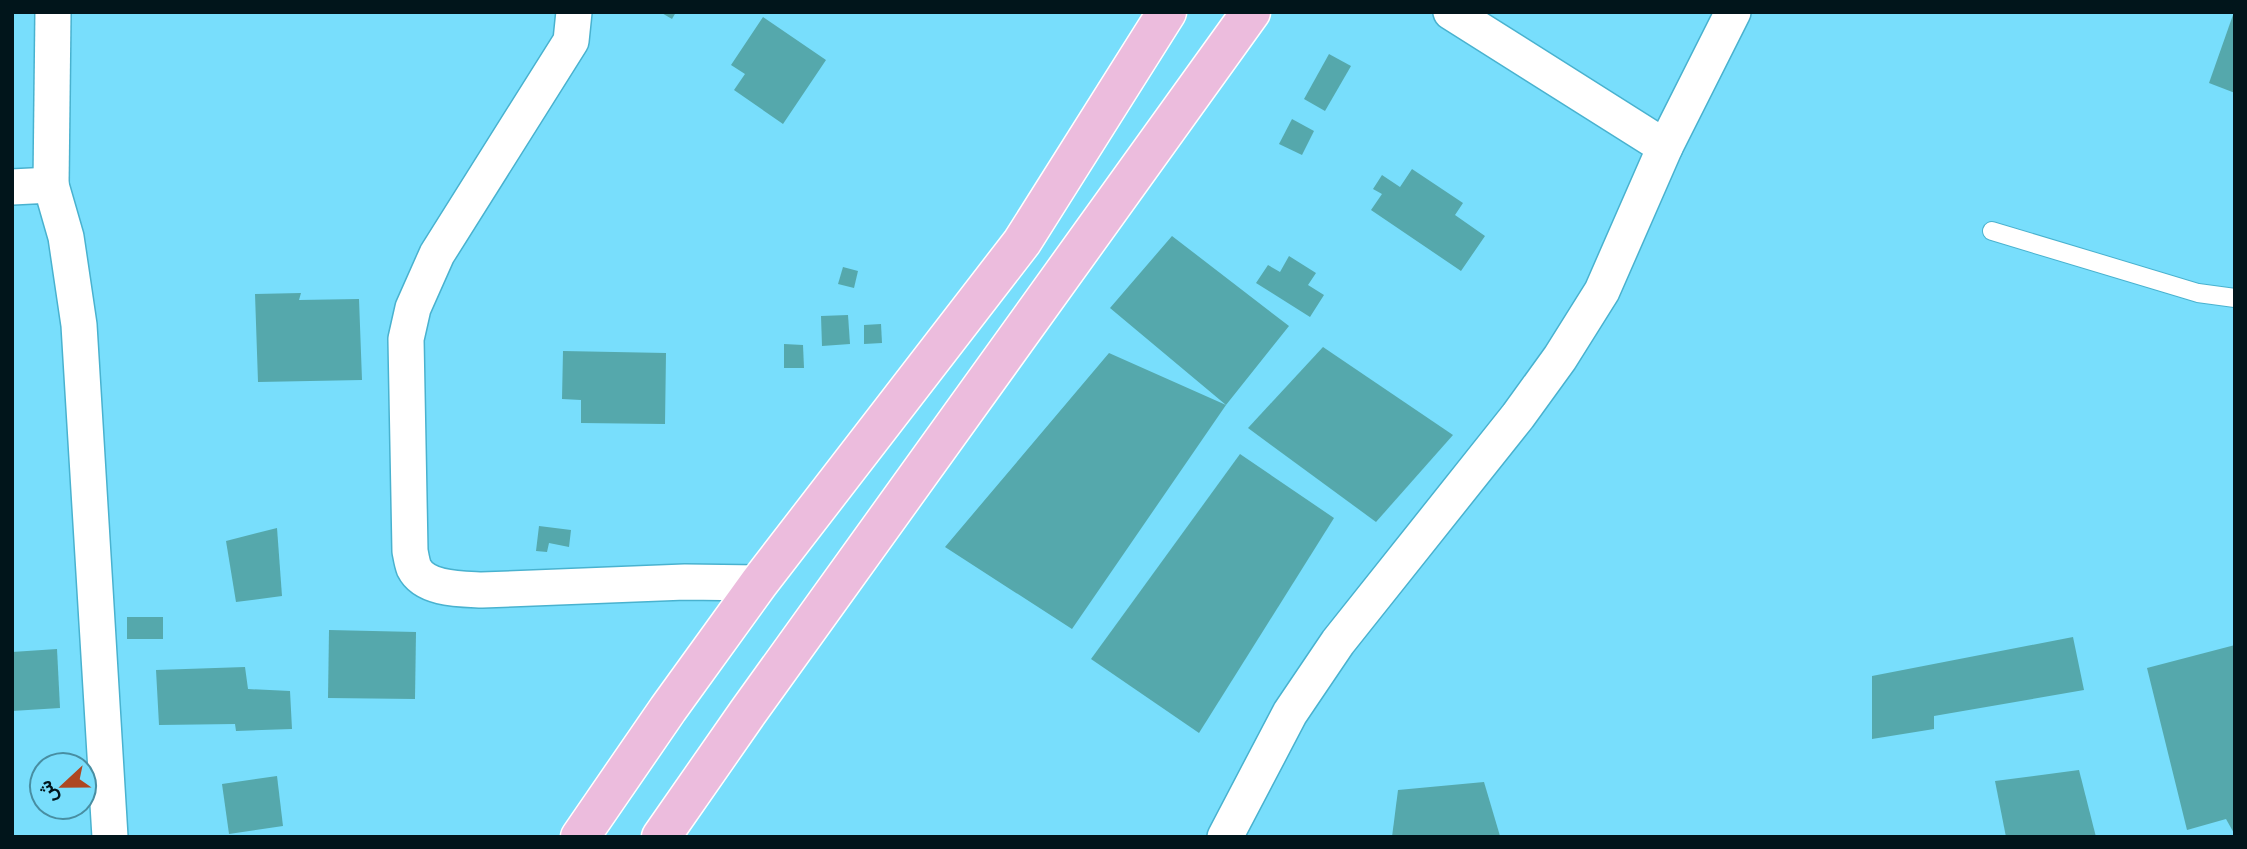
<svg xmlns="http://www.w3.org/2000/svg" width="2247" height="849" font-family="Overpass,Vazirmatn,sans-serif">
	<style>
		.building { fill: #55a8ac }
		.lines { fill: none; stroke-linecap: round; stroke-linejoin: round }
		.lane-casing { stroke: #49b2cf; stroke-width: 20 }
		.street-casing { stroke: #49b2cf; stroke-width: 38 }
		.primary-casing { stroke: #fff; stroke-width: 41 }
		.lane { stroke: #fff; stroke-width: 18 }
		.street { stroke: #fff; stroke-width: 35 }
		.primary { stroke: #ecbcdd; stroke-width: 38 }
	</style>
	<rect width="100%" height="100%" fill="#78defc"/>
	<g class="building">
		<polygon points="660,12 676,12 672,19"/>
		<polygon points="2234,12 2235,12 2235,93 2209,83"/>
		<polygon points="763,17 826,60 783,124 734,90 745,74 731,65"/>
		<polygon points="1329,54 1351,66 1325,111 1304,99"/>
		<polygon points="1292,119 1314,131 1302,155 1279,144"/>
		<polygon points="1412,169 1463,203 1455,215 1485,236 1461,271 1371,210 1382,194 1373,189 1382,175 1400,187"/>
		<polygon points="1172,236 1289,326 1226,405 1072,629 945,547 1109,353 1226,405 1110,308"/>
		<polygon points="1289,256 1316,273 1308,285 1324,295 1310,317 1256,283 1268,265 1280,272"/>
		<polygon points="843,267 858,271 854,288 838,284"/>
		<polygon points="301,293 299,300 359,299 362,380 258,382 255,294"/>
		<polygon points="848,315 850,344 822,346 821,316"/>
		<polygon points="881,324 882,343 864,344 864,325"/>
		<polygon points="784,344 803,345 804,368 784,368"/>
		<polygon points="1323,347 1453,435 1376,522 1248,428"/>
		<polygon points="563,351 666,353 665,424 581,423 581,400 562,399"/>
		<polygon points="1240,454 1334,518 1199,733 1091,659"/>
		<polygon points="539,526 571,530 569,547 549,543 547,552 536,551"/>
		<polygon points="277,528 282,596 236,602 226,541"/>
		<rect x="127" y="617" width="36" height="22"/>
		<polygon points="329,630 416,632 415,699 328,698"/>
		<polygon points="2073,637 2084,690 1934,716 1934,729 1872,739 1872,676"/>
		<polygon points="2235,645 2235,835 2226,819 2187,830 2147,668"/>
		<polygon points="57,649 60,708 12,711 12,652"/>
		<polygon points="245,667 248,689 290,691 292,729 236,731 235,724 159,725 156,670"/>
		<polygon points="2079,770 2096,837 2006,837 1995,781"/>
		<polygon points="277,776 283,826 229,834 222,784"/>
		<polygon points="1484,782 1500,836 1392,837 1398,790"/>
	</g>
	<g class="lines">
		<g class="lane-casing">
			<polyline id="lane" points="1992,231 2198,293 2235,298"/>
		</g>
		<g class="street-casing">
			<g id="street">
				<path d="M574 12 571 41 437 254 413 308 406 339 410 551C411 556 412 563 414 568 425 590 462 589 482 590L685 582 759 583"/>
				<polyline points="1451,12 1665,147"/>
				<polyline points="51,185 53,12"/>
				<polyline points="12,187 51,185 66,237 79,325 110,837"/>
				<polyline points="1225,837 1290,713 1338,642 1518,416 1560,358 1602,291 1665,147 1733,12"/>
			</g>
		</g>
		<g class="primary-casing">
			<g id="primary">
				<polyline points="580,837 668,709 759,583 1022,242 1167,12"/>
				<polyline points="661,837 748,712 1251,12"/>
			</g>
		</g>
		<use href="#lane" class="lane"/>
		<use href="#street" class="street"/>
		<use href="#primary" class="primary"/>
	</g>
	<rect width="2247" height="849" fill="none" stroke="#01151b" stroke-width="28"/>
	<g transform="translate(63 786) rotate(248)"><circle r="33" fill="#78defc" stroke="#488ea2" stroke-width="2"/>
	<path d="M0-5L12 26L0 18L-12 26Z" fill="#ae4721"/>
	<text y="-10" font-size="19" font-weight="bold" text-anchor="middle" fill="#01151b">ش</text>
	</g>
</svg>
